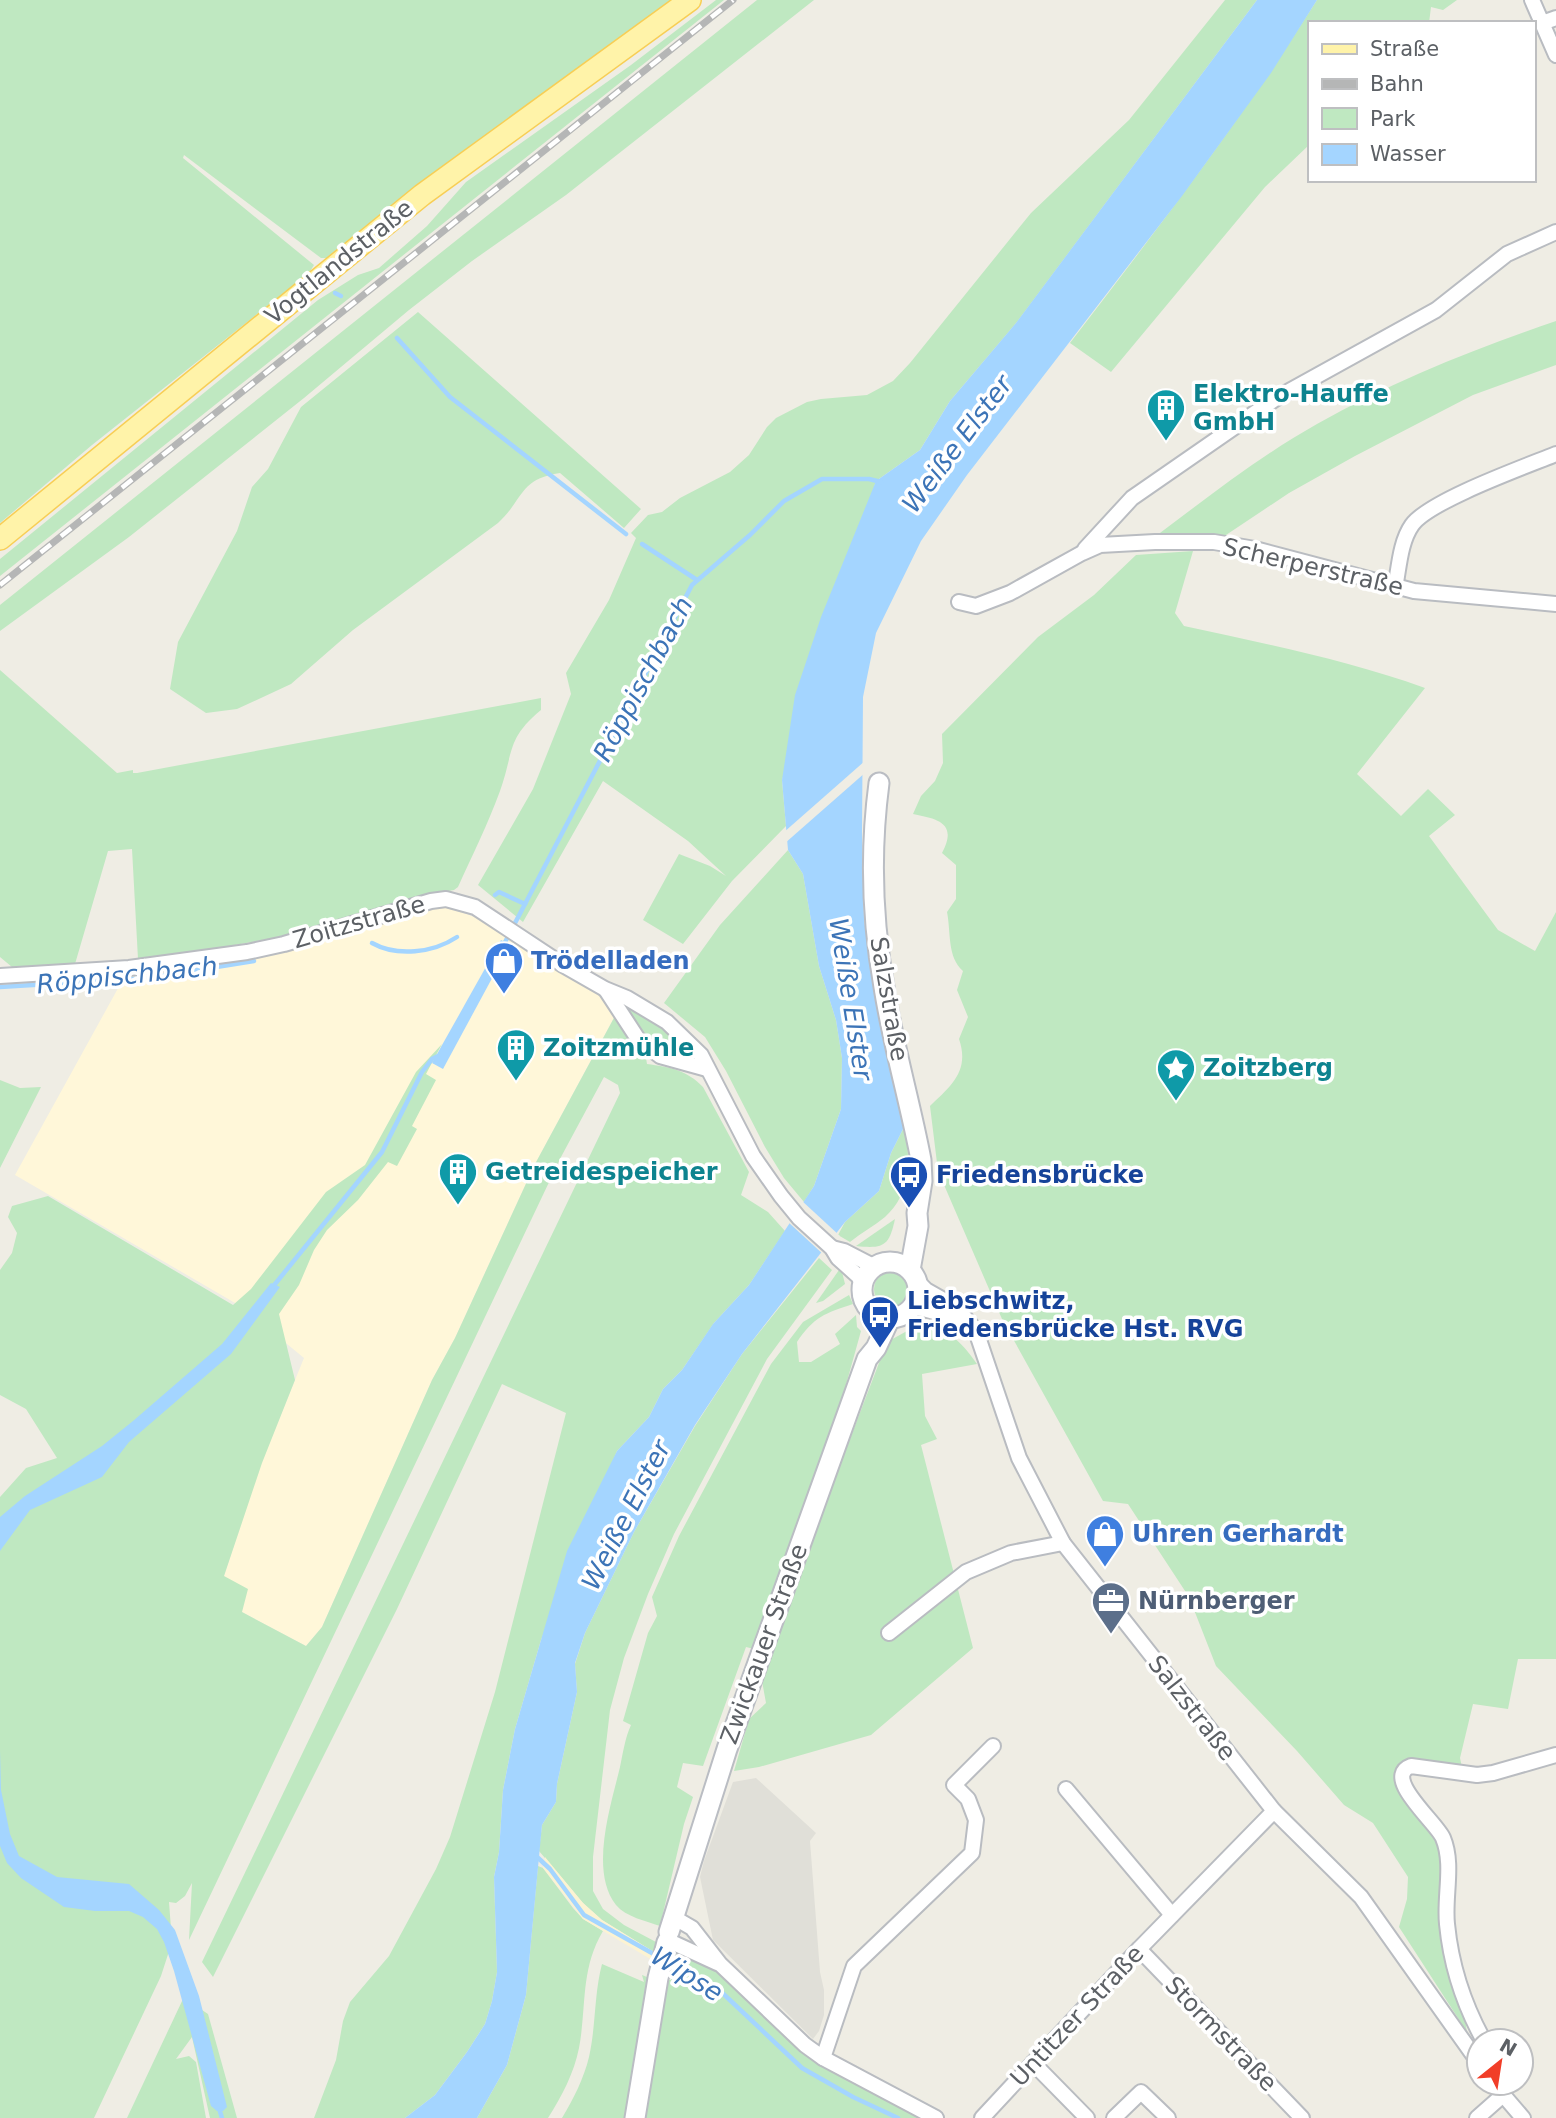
<svg xmlns="http://www.w3.org/2000/svg" width="1556" height="2118" font-family="'DejaVu Sans',sans-serif">
	<style>
		.commercial { fill: #fff7d9 }
		.industrial { fill: #e0dfd8 }
		.green { fill: #bfe8c1 }
		.sand { fill: #fcf3d2 }
		.water { fill: #a4d5ff }
		.pier { fill: #efede4 }
		.lines { fill: none; stroke-linecap: round; stroke-linejoin: round }
		.stream { stroke: #a4d5ff; stroke-width: 4.5 }
		.minor-casing { stroke: #b9bcc1; stroke-width: 18 }
		.secondary-casing { stroke: #babdc3; stroke-width: 23 }
		.primary-casing { stroke: #f8ce55; stroke-width: 24 }
		.minor { stroke: #fff; stroke-width: 14 }
		.secondary { stroke: #fff; stroke-width: 19 }
		.primary { stroke: #fff3a9; stroke-width: 21 }
		.rail-casing { stroke: #b5b6b6; stroke-width: 7 }
		.rail { stroke: #fff; stroke-width: 4.5; stroke-dasharray: 13; stroke-linecap: butt }
		.labels { text-anchor: middle; dominant-baseline: central; stroke-width: 7; stroke-linejoin: round; paint-order: stroke }
		.street-label { font-size: 24px; fill: #5c6065; stroke: #fff }
		.culture-label { font-size: 24px; font-weight: bold; fill: #0d838f; stroke: #fff; text-anchor: start }
		.shop-label { font-size: 24px; font-weight: bold; fill: #366cbe; stroke: #fff; text-anchor: start }
		.transit-label { font-size: 24px; font-weight: bold; fill: #164399; stroke: #fff; text-anchor: start }
		.service-label { font-size: 24px; font-weight: bold; fill: #4e5e75; stroke: #fff; text-anchor: start }
		.water-label { font-size: 26px; font-style: italic; fill: #3c74b7; stroke: #fff }
	</style>
	<rect width="100%" height="100%" fill="#efede4"/>
	<polygon class="commercial" points="438,907 449,907 489,923 605,989 617,1012 535,1164 455,1338 432,1380 322,1627 306,1646 242,1612 224,1576 260,1466 304,1358 242,1307 15,1175 127,972 254,956 301,946"/>
	<polygon class="industrial" points="756,1778 816,1833 810,1841 820,1972 824,1990 824,2015 819,2031 813,2039 713,1940 700,1877 704,1861 733,1782"/>
	<g class="green">
		<polygon points="0,0 678,0 331,258 321,258 184,155 183,158 314,265 309,273 92,445 0,523"/>
		<polygon points="716,0 724,0 0,576 0,559 318,300 358,275 379,268 427,226 466,182 631,65"/>
		<polygon points="757,0 814,0 566,195 472,261 409,310 304,398 129,537 0,631 0,605"/>
		<polygon points="1225,0 1257,0 1017,322 950,401 920,450 876,481 782,780 786,826 732,881 683,944 643,920 679,854 710,866 726,876 688,841 603,781 523,922 478,885 533,789 571,694 566,673 609,600 636,538 631,533 648,515 662,512 680,498 730,472 749,455 767,427 776,418 807,402 821,399 867,395 893,381 910,363 1031,213 1129,120"/>
		<path d="M1317 0H1457L1443 10 1431 7 1429 23H1309V145L1265 187 1111 372 1070 343C1156 231 1241 120 1317 0Z"/>
		<path d="M418 312 641 509 624 528 560 473C519 479 524 499 498 523L353 630 291 684 237 709 206 713 170 689 178 642 237 531 252 487 268 469 301 407Z"/>
		<path d="M1556 321V365L1473 395 1355 456 1289 493 1226 535 1156 536C1208 497 1260 456 1317 424 1393 381 1474 349 1556 321Z"/>
		<path d="M1193 551 1175 613 1184 626C1266 644 1347 660 1425 688L1357 774 1401 816 1428 789 1455 815 1429 836 1498 930 1535 951 1556 912V1659H1518L1508 1709 1473 1704 1460 1758 1463 1772H1397L1443 1839 1455 1956 1467 2032 1399 1927 1407 1899 1408 1877 1373 1823 1344 1805 1297 1751 1216 1666 1189 1597 1128 1504 1103 1501 1002 1319 938 1171 930 1106C951 1086 970 1071 959 1039L968 1017 957 990 963 971C947 957 951 932 947 912L956 899V865L942 853C958 823 938 819 913 814L921 796 935 781 943 763 942 734 1038 637 1094 595 1136 555Z"/>
		<path d="M0 670 117 773 133 770V773H137L541 698V710C506 739 514 752 500 791 488 824 472 856 458 887L454 890 423 896 285 936 196 952 138 959 132 849 108 851 75 964 12 967 0 957Z"/>
		<polygon points="788,850 803,874 819,966 836,1020 842,1058 841,1109 814,1186 804,1202 784,1178 765,1147 726,1071 705,1037 664,1003 720,925"/>
		<polygon points="621,1002 654,1018 696,1059 656,1046 644,1038"/>
		<path d="M615 1016 637 1051 646 1058 647 1064C669 1067 687 1070 703 1087L749 1172 741 1195 768 1212 785 1231 749 1285 714 1323 682 1370 663 1389 649 1417 617 1451 541 1640 515 1729 503 1790 499 1852 494 1877 497 1972 492 2001 485 2024 467 2052 435 2095 405 2118H314L336 2060 343 2021 350 2002 389 1956 436 1869 450 1837 495 1692 566 1413 502 1384 397 1609 213 1977 202 1962 620 1093 618 1085 604 1077 561 1157 189 1940 192 1883 185 1896 176 1903 169 1902 172 1942 161 1976 94 2118H0V1497L26 1468 57 1458 26 1409 0 1395V1270L12 1253 17 1233 8 1217 12 1206 48 1196 233 1305 251 1289 326 1192 365 1165 416 1072 442 1044 426 1074 436 1080 412 1126 417 1129 397 1166 388 1162 358 1200 327 1230 314 1250 299 1285 279 1314 295 1380 262 1463 224 1576 248 1589 242 1612 306 1646 322 1627 432 1380 455 1338 535 1164Z"/>
		<polygon points="0,1080 20,1088 41,1087 0,1168"/>
		<path d="M905 1125C910 1158 912 1193 885 1217 874 1226 861 1233 850 1242L838 1235 845 1222 879 1191 891 1153Z"/>
		<path d="M895 1219C889 1246 884 1249 856 1246Z"/>
		<polygon points="819,1258 832,1270 767,1359 674,1534 648,1594 624,1658 610,1710 593,1857 593,1891 603,1909 624,1925 656,1942 654,1952 602,1920 583,1903 539,1851 542,1825 556,1802 557,1784 577,1692 575,1664 585,1633 634,1532 695,1426 742,1354"/>
		<polygon points="839,1270 842,1272 845,1284 823,1301 816,1303"/>
		<circle cx="892" cy="1289" r="18"/>
		<path d="M849 1295 853 1304C825 1313 814 1317 797 1342L799 1362H811L840 1344 835 1334 856 1315 857 1327 861 1331 839 1410 754 1649 746 1647 703 1766 683 1763 677 1787 693 1797 684 1824 660 1926C646 1921 626 1917 616 1905 589 1871 611 1805 620 1767 623 1753 625 1738 631 1725L623 1721 648 1633 657 1616 652 1597 679 1536 771 1364 803 1322Z"/>
		<path d="M927 1325C951 1331 963 1344 977 1364L922 1374 925 1416 937 1439 921 1445 973 1648 871 1735 759 1767 734 1771 749 1719 766 1703 762 1681 835 1478 887 1342 907 1331Z"/>
		<path d="M538 1866 543 1868 573 1908 583 1919 603 1931C580 1970 587 2005 579 2048 574 2073 562 2096 548 2118H477L507 2065 526 1995Z"/>
		<polygon points="678,1948 717,1966 813,2057 928,2118 642,2118 667,1980 671,1980"/>
		<path d="M602 1964 644 1982 642 1975 647 1977 651 1986 627 2118H562C573 2100 584 2078 589 2057 596 2026 594 1994 602 1964Z"/>
		<polygon points="183,1999 191,2024 199,2008 208,2014 237,2118 210,2118 192,2037 176,2059 189,2056 196,2062 206,2118 127,2118"/>
	</g>
	<polygon class="sand" points="545,1857 583,1903 602,1920 654,1952 652,1960 583,1919 543,1868"/>
	<g class="water">
		<polygon points="1257,0 1317,0 1271,73 1182,196 967,475 921,541 876,633 863,697 862,832 864,919 870,962 905,1125 891,1153 879,1191 845,1222 742,1354 695,1425 634,1532 585,1633 575,1663 577,1692 557,1784 556,1802 542,1825 526,1995 507,2065 477,2118 405,2118 435,2095 467,2052 485,2024 492,2001 497,1972 494,1877 499,1852 503,1790 515,1729 567,1551 617,1451 649,1417 663,1389 682,1370 713,1324 749,1285 814,1186 841,1109 842,1058 836,1020 819,966 803,874 788,850 782,780 795,695 821,617 876,481 920,450 950,401 1016,323"/>
		<polygon points="501,940 510,945 443,1069 432,1063"/>
		<polygon points="271,1283 280,1287 231,1354 129,1442 102,1477 30,1510 0,1551 0,1517 25,1496 102,1446 133,1421 222,1344"/>
		<polygon points="0,1750 1,1790 10,1834 19,1856 57,1877 129,1884 159,1910 175,1930 199,1996 227,2107 223,2111 217,2111 211,2106 174,1971 164,1942 157,1929 143,1917 129,1911 95,1911 64,1907 21,1878 7,1863 0,1846"/>
	</g>
	<g class="pier">
		<polygon points="866,760 866,772 784,844 783,833"/>
		<polygon points="801,1200 840,1236 825,1256 787,1221"/>
	</g>
	<g class="lines">
		<g class="stream">
			<polyline points="335,293 341,296"/>
			<polyline points="397,338 450,397 626,534"/>
			<polyline points="642,544 697,580"/>
			<polyline points="495,895 499,892 525,904 692,585 750,535 784,501 822,479 869,479 881,482"/>
			<path d="M372 943C397 957 433 953 457 937"/>
			<polyline points="503,946 525,904"/>
			<polyline points="0,987 148,978 254,961"/>
			<polyline points="271,1289 382,1152 422,1072 432,1059 438,1056"/>
			<polyline points="535,1855 550,1869 584,1915 659,1957"/>
			<polyline points="666,1962 716,1987 802,2068 853,2097 898,2118"/>
			<polyline points="218,2105 222,2118"/>
		</g>
		<g class="minor-casing">
			<g id="minor">
				<polyline points="1532,0 1556,55"/>
				<polyline points="1542,23 1556,18"/>
				<polyline points="1085,549 1132,498 1275,399 1436,310 1507,254 1556,232"/>
				<path d="M1395 588C1399 568 1400 542 1412 525 1429 501 1524 467 1556 454"/>
				<polyline points="959,602 976,606 1010,593 1082,553 1100,545 1155,542 1214,542 1255,549 1414,591 1556,604"/>
				<polyline points="0,976 129,968 247,952 284,944 431,901 446,899 475,907 563,965 605,989 627,998 667,1022 701,1055 753,1156 781,1196 799,1218 832,1248 838,1258 858,1276 863,1284"/>
				<polyline points="606,990 638,1039 660,1056 707,1069"/>
				<polyline points="832,1248 844,1251 875,1267"/>
				<polyline points="917,1281 926,1290 956,1307 976,1331 1019,1458 1063,1543 1274,1811 1361,1897 1479,2063"/>
				<path d="M912 1308C930 1307 944 1319 962 1317"/>
				<polyline points="889,1633 966,1572 1011,1553 1063,1543"/>
				<polyline points="1066,1789 1172,1915"/>
				<polyline points="673,1917 692,1928 720,1964 805,2045 823,2058 936,2118"/>
				<polyline points="667,1940 717,1963"/>
				<polyline points="1139,1949 1302,2118"/>
				<path d="M1484 2041C1464 2005 1451 1965 1447 1924 1444 1897 1454 1864 1443 1838 1437 1823 1381 1777 1411 1766L1477 1775 1493 1773 1556 1755"/>
				<polyline points="823,2058 854,1966 972,1853 976,1820 968,1799 954,1785 993,1746"/>
				<polyline points="1033,2063 1087,2118"/>
				<polyline points="1493,2083 1523,2118"/>
				<polyline points="982,2118 1139,1949 1274,1811"/>
				<polyline points="1114,2118 1141,2092 1168,2118"/>
				<polyline points="1477,2118 1503,2095"/>
			</g>
		</g>
		<g class="secondary-casing">
			<g id="secondary">
				<path d="M879 783C870 851 872 919 884 987 893 1045 910 1102 921 1160L922 1181 917 1213 918 1226 910 1270"/>
				<circle cx="890" cy="1290" r="28"/>
				<polyline points="669,1932 727,1749 867,1359 876,1348 890,1318"/>
				<polyline points="635,2118 658,1978 667,1942"/>
			</g>
		</g>
		<g class="primary-casing">
			<polyline id="primary" points="0,539 422,195 690,0"/>
		</g>
		<use href="#minor" class="minor"/>
		<use href="#secondary" class="secondary"/>
		<use href="#primary" class="primary"/>
		<g class="rail-casing">
			<polyline id="rail" points="0,585 733,0"/>
		</g>
		<use href="#rail" class="rail"/>
	</g>
	<defs>
		<g id="building-pin" transform="scale(2.0125)"><path d="M0 17L-7.5 6A9.5 9.5 0 1 1 7.5 6Z" fill="#0f9aa8" stroke="#fff"/><path d="M-4-6H4V6H1V3H-1V6H-4ZM-2.5-4.3h1.7v1.8h-1.7ZM.8-4.3h1.7v1.8H.8ZM-2.5-1h1.7V.8h-1.7ZM.8-1h1.7V.8H.8Z" fill="#fff"/></g>
		<g id="shop-pin" transform="scale(2.0125)"><path d="M0 17L-7.5 6A9.5 9.5 0 1 1 7.5 6Z" fill="#3f7fe0" stroke="#fff"/><path d="M-5-2.5h2.3a2.7 3.5 0 0 1 5.4 0H5L5.5 6h-11ZM-1.5-2.5h3a1.5 2.3 0 0 0-3 0Z" fill="#fff"/></g>
		<g id="sight-pin" transform="scale(2.0125)"><path d="M0 17L-7.5 6A9.5 9.5 0 1 1 7.5 6Z" fill="#0f9aa8" stroke="#fff"/><path d="M0-6L1.8-2.2L6-1.7L2.9 1.2L3.7 5.4L0 3.3L-3.7 5.4L-2.9 1.2L-6-1.7L-1.8-2.2Z" fill="#fff"/></g>
		<g id="bus-pin" transform="scale(2.0125)"><path d="M0 17L-7.5 6A9.5 9.5 0 1 1 7.5 6Z" fill="#1a4fb4" stroke="#fff"/><path d="M-5-6H5V4H4V6H2V4H-2V6H-4V4H-5ZM-3.5-4V0h7V-4ZM-3.5 1.2v1.5H-2V1.2ZM2 1.2v1.5H3.5V1.2Z" fill="#fff"/></g>
		<g id="office-pin" transform="scale(2.0125)"><path d="M0 17L-7.5 6A9.5 9.5 0 1 1 7.5 6Z" fill="#5c6f8a" stroke="#fff"/><path d="M-6-3h4V-5.5h4V-3h4V5H-6ZM-1-4.5V-3h2v-1.5ZM-6 0V1H6V0Z" fill="#fff"/></g>
	</defs>
	<g fill-rule="evenodd">
		<use href="#building-pin" x="1166" y="408"/>
		<use href="#shop-pin" x="504" y="961"/>
		<use href="#building-pin" x="516" y="1048"/>
		<use href="#sight-pin" x="1176" y="1068"/>
		<use href="#building-pin" x="458" y="1172"/>
		<use href="#bus-pin" x="909" y="1175"/>
		<use href="#bus-pin" x="880" y="1315"/>
		<use href="#shop-pin" x="1105" y="1534"/>
		<use href="#office-pin" x="1111" y="1601"/>
	</g>
	<g class="labels">
		<g class="street-label">
			<text transform="translate(339 262) rotate(-39)">Vogtlandstraße</text>
			<text transform="translate(1313 567) rotate(13)">Scherperstraße</text>
			<text transform="translate(359 922) rotate(-16)">Zoitzstraße</text>
			<text transform="translate(889 999) rotate(80)">Salzstraße</text>
			<text transform="translate(764 1644) rotate(-70)">Zwickauer Straße</text>
			<text transform="translate(1192 1708) rotate(52)">Salzstraße</text>
			<text transform="translate(1077 2016) rotate(-47)">Untitzer Straße</text>
			<text transform="translate(1221 2034) rotate(46)">Stormstraße</text>
		</g>
		<g class="culture-label">
			<text x="1193" y="394">Elektro-Hauffe<tspan x="1193" dy="28">GmbH</tspan></text>
			<text x="543" y="1048">Zoitzmühle</text>
			<text x="1203" y="1068">Zoitzberg</text>
			<text x="485" y="1172">Getreidespeicher</text>
		</g>
		<g class="shop-label">
			<text x="531" y="961">Trödelladen</text>
			<text x="1132" y="1534">Uhren Gerhardt</text>
		</g>
		<g class="transit-label">
			<text x="936" y="1175">Friedensbrücke</text>
			<text x="907" y="1301">Liebschwitz,<tspan x="907" dy="28">Friedensbrücke Hst. RVG</tspan></text>
		</g>
		<g class="service-label">
			<text x="1138" y="1601">Nürnberger</text>
		</g>
		<g class="water-label">
			<text transform="translate(957 444) rotate(-53)">Weiße Elster</text>
			<text transform="translate(643 679) rotate(-62)">Röppischbach</text>
			<text transform="translate(127 975) rotate(-6)">Röppischbach</text>
			<text transform="translate(851 999) rotate(81)">Weiße Elster</text>
			<text transform="translate(626 1515) rotate(-63)">Weiße Elster</text>
			<text transform="translate(687 1974) rotate(32)">Wipse</text>
		</g>
	</g>
	<rect x="1308" y="21" width="228" height="161" fill="#ffffff" stroke="#bebfc1" stroke-width="2"/>
	<rect x="1322" y="44" width="35" height="10" fill="#fff3a9" stroke="#bebfc1" stroke-width="2"/>
	<text x="1370" y="56" font-size="21" fill="#5c6065">Straße</text>
	<rect x="1322" y="79" width="35" height="10" fill="#b5b6b6" stroke="#bebfc1" stroke-width="2"/>
	<text x="1370" y="91" font-size="21" fill="#5c6065">Bahn</text>
	<rect x="1322" y="108" width="35" height="21" fill="#bfe8c1" stroke="#bebfc1" stroke-width="2"/>
	<text x="1370" y="126" font-size="21" fill="#5c6065">Park</text>
	<rect x="1322" y="144" width="35" height="21" fill="#a4d5ff" stroke="#bebfc1" stroke-width="2"/>
	<text x="1370" y="161" font-size="21" fill="#5c6065">Wasser</text>
	<g transform="translate(1500 2062) rotate(30)"><circle r="33" fill="#ffffff" stroke="#bebfc1" stroke-width="2"/>
	<path d="M0-5L12 26L0 18L-12 26Z" fill="#f13e28"/>
	<text y="-10" font-size="19" font-weight="bold" text-anchor="middle" fill="#5c6065">N</text>
	</g>
</svg>
